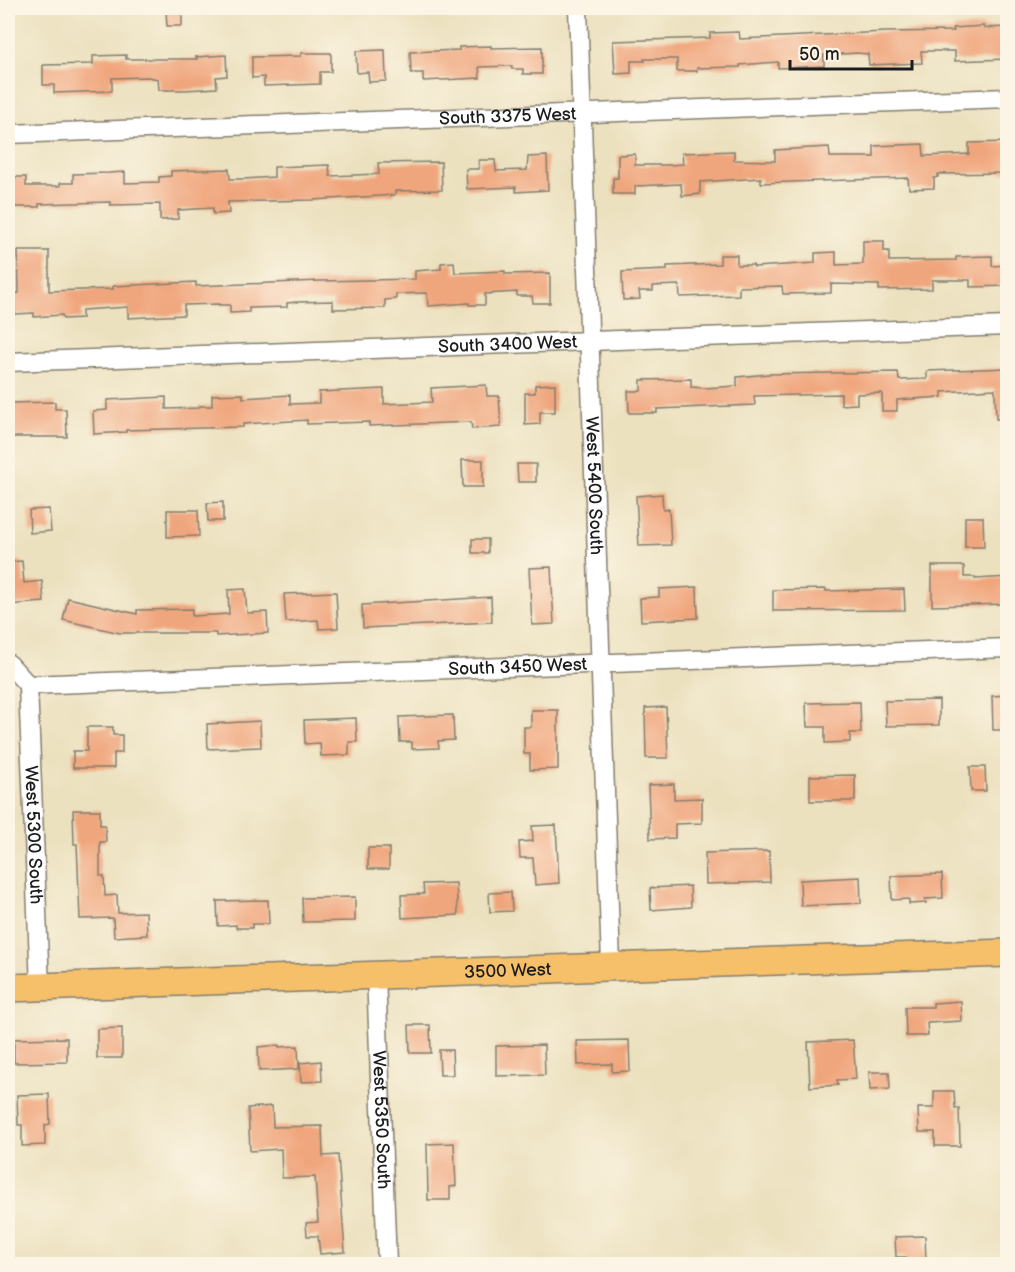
<svg xmlns="http://www.w3.org/2000/svg" width="1015" height="1272" font-family="'Balsamiq Sans',sans-serif">
	<style>
		.building { fill: #f0a67d }
		.lines { fill: none; stroke-linecap: round; stroke-linejoin: round }
		.street-casing { stroke: #847e6e; stroke-width: 21 }
		.primary-casing { stroke: #847e6e; stroke-width: 30 }
		.street { stroke: #fff; stroke-width: 18 }
		.primary { stroke: #f6c06b; stroke-width: 27 }
		.labels { text-anchor: middle; dominant-baseline: central; stroke-width: 5; stroke-linejoin: round; paint-order: stroke }
		.street-label { font-size: 18px; fill: #1c1c1c; stroke: #fcf5e5 }
	</style>
	<rect width="100%" height="100%" fill="#fcf5e5"/>
	<filter id="ink" filterUnits="userSpaceOnUse"><feTurbulence type="fractalNoise" baseFrequency=".0167" numOctaves="2"/><feDisplacementMap in="SourceGraphic" scale="12" xChannelSelector="R" yChannelSelector="G"/><feConvolveMatrix kernelMatrix="1 2 1 2 8 2 1 2 1" color-interpolation-filters="sRGB"/></filter>
	<filter id="wash" filterUnits="userSpaceOnUse"><feTurbulence type="fractalNoise" baseFrequency=".008" numOctaves="4" result="noise"/><feDisplacementMap in="SourceGraphic" scale="24" xChannelSelector="R" yChannelSelector="G"/><feGaussianBlur stdDeviation="1.35" result="paint"/><feColorMatrix in="noise" values="0 0 0 0 0 0 0 0 0 0 0 0 0 0 0 0 0 1.4 0 .05"/><feComposite in="paint" operator="in"/></filter>
	<g filter="url(#wash)">
		<rect width="100%" height="100%" fill="#ece1bf"/>
		<g id="blocks">
			<g class="building">
				<polygon points="166,11 182,11 182,26 167,26"/>
				<polygon points="984,26 984,28 1008,27 1008,59 955,61 955,51 921,51 922,63 869,65 868,54 857,53 824,55 824,66 778,68 778,62 740,65 740,67 697,68 697,71 677,71 677,59 644,59 645,61 631,61 631,73 615,74 613,41 710,38 710,33 739,32 740,39 885,32 954,31 953,28"/>
				<polygon points="491,46 491,48 542,47 542,74 523,74 523,69 512,69 512,66 479,67 480,78 423,81 423,73 411,73 410,52 459,50 459,47"/>
				<polygon points="385,50 386,81 369,82 368,72 357,73 356,51"/>
				<polygon points="301,53 331,53 331,72 320,72 320,84 264,86 264,77 252,78 252,57 301,56"/>
				<polygon points="126,55 126,59 197,59 196,57 226,55 227,76 216,77 217,88 185,90 159,90 158,79 148,77 112,78 112,91 54,93 54,85 43,85 43,65 93,64 93,56"/>
				<polygon points="1008,142 1008,173 938,174 938,177 934,178 934,188 909,189 908,178 761,183 761,178 700,182 700,194 682,196 681,184 635,186 635,194 613,194 613,178 618,178 618,155 635,154 635,165 669,165 683,164 682,153 734,151 734,160 775,161 775,150 829,147 830,157 874,157 874,146 923,144 924,156 969,154 969,143"/>
				<polygon points="547,156 548,190 516,192 516,187 467,189 466,169 479,169 479,160 495,160 496,171 527,170 528,157"/>
				<polygon points="441,162 442,190 395,191 395,195 313,200 228,202 229,213 213,214 213,208 178,210 178,219 160,220 160,204 110,205 110,202 39,204 39,207 10,207 9,177 26,177 26,186 60,186 60,183 73,183 73,174 109,173 125,172 125,183 159,182 159,177 171,176 171,171 229,169 230,179 244,179 274,177 274,167 329,165 330,176 379,174 378,163"/>
				<polygon points="863,241 884,241 884,251 889,251 889,261 956,260 956,257 992,256 992,266 1008,265 1008,286 970,287 970,280 932,280 932,289 879,290 879,285 831,284 831,293 783,294 782,286 739,287 739,295 680,297 679,285 653,286 653,291 639,291 640,299 623,300 622,272 667,270 667,266 720,264 720,255 737,255 737,265 753,265 754,267 815,263 815,253 836,252 836,265 863,264"/>
				<polygon points="18,251 49,251 49,291 113,289 113,286 196,282 196,286 320,281 415,279 415,271 441,269 441,263 454,262 455,273 505,271 505,274 550,273 550,303 533,303 532,296 517,296 517,292 485,294 485,305 469,305 469,303 428,306 427,293 396,294 396,299 385,300 385,308 333,309 333,301 297,302 287,303 287,307 249,308 249,312 230,313 230,305 219,305 219,304 184,305 184,315 128,318 128,307 82,310 82,318 63,319 62,315 34,317 34,313 15,314 14,294 19,293"/>
				<polygon points="1008,368 1008,419 996,419 995,389 942,392 942,397 897,400 897,411 882,411 882,393 857,394 857,404 841,405 841,394 754,396 755,405 657,409 657,413 629,413 628,391 641,391 641,380 691,379 691,387 704,388 737,386 737,377 769,374 898,372 899,380 927,379 927,371"/>
				<polygon points="555,384 555,412 540,412 540,424 525,425 525,393 535,393 535,385"/>
				<polygon points="486,385 487,396 499,396 501,427 472,429 471,422 369,426 369,422 307,424 307,420 243,424 243,427 126,430 126,432 94,434 93,411 107,410 107,400 166,397 166,409 199,408 199,406 212,406 212,395 243,394 243,398 290,395 290,404 319,403 319,392 384,389 384,404 432,402 431,388"/>
				<polygon points="55,402 55,409 66,409 67,437 8,437 8,403"/>
				<polygon points="462,460 483,460 483,487 463,487"/>
				<polygon points="517,464 536,464 536,482 518,482"/>
				<polygon points="662,494 663,510 669,509 671,545 639,546 636,496"/>
				<polygon points="223,502 223,521 208,521 207,503"/>
				<polygon points="49,509 51,531 30,533 29,510"/>
				<polygon points="167,510 198,510 199,536 167,537"/>
				<polygon points="965,517 983,517 984,547 965,547"/>
				<rect x="472" y="539" width="16" height="14"/>
				<polygon points="22,561 24,583 42,581 44,602 8,605 8,562"/>
				<polygon points="932,566 964,566 964,577 975,577 975,579 1008,577 1008,604 932,606"/>
				<polygon points="551,567 554,624 532,625 529,568"/>
				<polygon points="697,587 698,618 641,621 640,598 659,597 659,589"/>
				<polygon points="245,589 247,613 267,612 268,633 216,636 216,633 120,633 63,620 68,598 137,614 137,610 192,609 192,616 229,614 228,590"/>
				<polygon points="826,589 826,591 904,589 905,610 773,611 773,590"/>
				<polygon points="336,592 338,628 319,629 318,620 286,622 284,594"/>
				<polygon points="491,597 492,622 363,628 362,605"/>
				<polygon points="1008,695 1008,730 993,730 992,696"/>
				<polygon points="939,700 939,725 886,726 885,701"/>
				<polygon points="860,702 861,733 850,733 850,742 825,743 825,727 807,727 806,703"/>
				<polygon points="666,707 668,758 646,758 645,708"/>
				<polygon points="531,710 558,710 558,769 530,770 530,754 524,754 524,727 531,727"/>
				<polygon points="453,715 454,740 438,741 439,748 412,749 412,742 400,742 399,717"/>
				<polygon points="356,718 357,742 349,742 349,755 321,756 320,743 305,744 304,720"/>
				<polygon points="260,721 261,747 208,749 207,724"/>
				<polygon points="87,727 113,727 113,735 122,735 122,753 114,753 114,768 73,768 73,751 87,751"/>
				<polygon points="970,767 985,767 986,791 971,791"/>
				<polygon points="855,775 855,801 810,801 810,776"/>
				<polygon points="674,784 674,799 702,798 702,823 675,824 675,838 650,839 648,785"/>
				<polygon points="73,810 100,810 100,825 105,825 106,842 100,842 100,876 104,876 105,896 117,895 118,913 146,912 147,935 114,937 113,918 80,919 77,844 74,844"/>
				<polygon points="556,825 559,883 535,885 533,858 520,858 519,842 533,841 532,826"/>
				<rect x="368" y="848" width="21" height="21"/>
				<polygon points="769,851 770,882 706,884 705,853"/>
				<polygon points="942,874 943,898 925,899 926,903 909,904 909,899 892,900 891,876"/>
				<polygon points="860,877 861,903 801,906 800,880"/>
				<polygon points="456,883 458,915 402,918 401,895 424,894 423,884"/>
				<polygon points="690,886 691,907 651,910 650,888"/>
				<polygon points="511,892 512,911 490,912 489,893"/>
				<polygon points="355,897 355,921 303,922 302,898"/>
				<polygon points="268,900 269,924 252,924 252,928 236,928 236,925 218,926 217,901"/>
				<polygon points="961,1001 962,1021 927,1023 928,1036 906,1036 905,1007 933,1007 933,1003"/>
				<polygon points="409,1025 430,1025 431,1053 410,1053"/>
				<polygon points="122,1028 122,1058 97,1058 97,1029"/>
				<polygon points="67,1038 67,1062 14,1063 14,1039"/>
				<polygon points="629,1040 630,1071 612,1072 612,1064 578,1065 577,1041"/>
				<polygon points="853,1040 856,1079 837,1080 838,1085 810,1087 808,1042"/>
				<polygon points="279,1045 279,1047 298,1046 299,1069 259,1071 258,1047"/>
				<polygon points="544,1045 545,1075 496,1076 496,1046"/>
				<polygon points="439,1050 452,1050 453,1075 440,1075"/>
				<polygon points="321,1061 322,1081 301,1082 300,1063"/>
				<polygon points="869,1072 889,1072 890,1089 870,1090"/>
				<polygon points="934,1091 954,1091 955,1108 959,1108 960,1146 935,1146 935,1132 919,1132 918,1108 934,1108"/>
				<polygon points="49,1094 50,1124 45,1125 45,1145 22,1146 22,1125 18,1125 17,1095"/>
				<polygon points="272,1106 273,1127 322,1126 323,1156 338,1155 345,1252 320,1254 318,1236 307,1236 306,1223 318,1222 315,1177 282,1178 281,1149 250,1151 248,1108"/>
				<polygon points="454,1143 456,1186 450,1187 450,1200 428,1200 427,1144"/>
				<polygon points="925,1236 926,1261 906,1262 906,1257 896,1257 895,1237"/>
			</g>
		</g>
	</g>
	<g filter="url(#ink)">
		<use href="#blocks" fill-opacity="0" stroke="#847e6e" stroke-width="1.5"/>
		<g class="lines">
			<g class="street-casing">
				<g id="street">
					<path id="s1" d="M578 8 611 965"/>
					<path id="s2" d="M8 134 1008 98"/>
					<path id="s3" d="M8 362 1008 326"/>
					<polyline points="9,664 28,685"/>
					<path id="s4" d="M28 685 1008 648"/>
					<path id="s5" d="M28 685 40 987"/>
					<path id="s6" d="M376 974 387 1264"/>
				</g>
			</g>
			<g class="primary-casing">
				<g id="primary">
					<path id="s7" d="M8 988 1008 953"/>
				</g>
			</g>
			<use href="#street" class="street"/>
			<use href="#primary" class="primary"/>
		</g>
	</g>
	<g class="labels">
		<g class="street-label">
			<text stroke="none"><textPath href="#s2" startOffset="500">South 3375 West</textPath></text>
			<text stroke="none"><textPath href="#s3" startOffset="500">South 3400 West</textPath></text>
			<text stroke="none"><textPath href="#s1" startOffset="478">West 5400 South</textPath></text>
			<text stroke="none"><textPath href="#s4" startOffset="490">South 3450 West</textPath></text>
			<text stroke="none"><textPath href="#s5" startOffset="150">West 5300 South</textPath></text>
			<text stroke="none"><textPath href="#s7" startOffset="500">3500 West</textPath></text>
			<text stroke="none"><textPath href="#s6" startOffset="146">West 5350 South</textPath></text>
		</g>
	</g>
	<rect width="1015" height="1272" fill="none" stroke="#fcf5e5" stroke-width="30"/>
	<path d="M790 60v9h122v-9" fill="none" stroke="#1c1c1c" stroke-width="3"/>
	<text x="799" y="60" font-size="18" fill="#1c1c1c" stroke="#fcf5e5" stroke-width="4.5" paint-order="stroke">50 m</text>
</svg>
